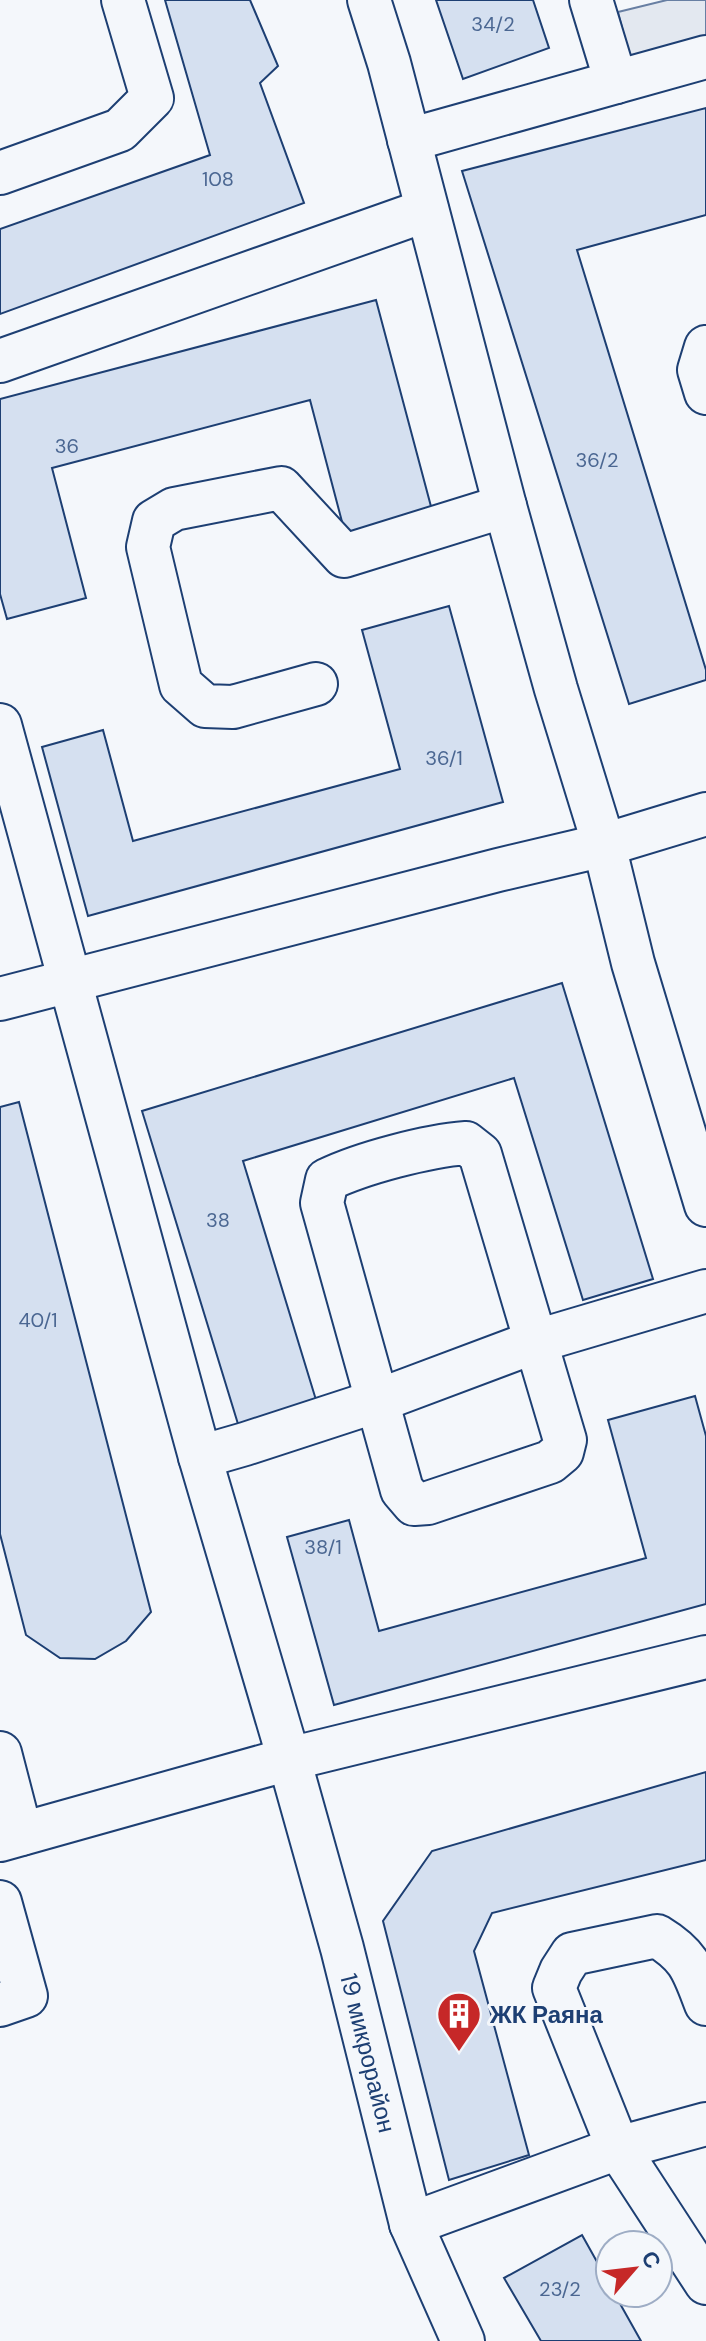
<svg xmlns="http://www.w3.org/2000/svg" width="706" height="2341" font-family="'DM Sans',sans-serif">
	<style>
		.parking { fill: #e3e8f0; stroke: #687fa3; stroke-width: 2 }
		.building { fill: #d5e0f0; stroke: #1d3f73; stroke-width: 2 }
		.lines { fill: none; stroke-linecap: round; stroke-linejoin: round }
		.minor-casing { stroke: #1d3f73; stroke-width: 46 }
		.minor { stroke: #f4f7fb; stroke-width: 42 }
		.labels { text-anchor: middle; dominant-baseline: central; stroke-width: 6; stroke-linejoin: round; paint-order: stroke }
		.number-label { font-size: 20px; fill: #4b6792 }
		.poi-label { font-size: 24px; font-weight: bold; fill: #1d3f73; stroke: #f4f7fb; text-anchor: start }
		.street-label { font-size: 24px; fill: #1d3f73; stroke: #f4f7fb }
	</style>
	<rect width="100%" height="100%" fill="#f4f7fb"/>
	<polygon class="parking" points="667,0 706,0 706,39 630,59 618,12"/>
	<g class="building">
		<polygon points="165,0 250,0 278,66 260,83 304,203 0,314 0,229 210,155"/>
		<polygon points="436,0 533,0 549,48 463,79"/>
		<polygon points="706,108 706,215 577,250 706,670 706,680 629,704 462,171"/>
		<polygon points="376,300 433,514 346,537 310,400 52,468 86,598 7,619 0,594 0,399"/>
		<polygon points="449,606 503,802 88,916 42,747 103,730 133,841 400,769 362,630"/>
		<polygon points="562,983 653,1279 583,1300 514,1078 243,1161 320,1413 242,1437 142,1111"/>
		<polygon points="19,1102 151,1612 126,1641 95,1659 60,1658 26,1635 0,1534 0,1107"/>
		<polygon points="695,1396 706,1436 706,1604 334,1705 287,1537 349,1520 379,1631 646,1558 608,1420"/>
		<polygon points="706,1772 706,1860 492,1913 474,1951 529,2155 449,2180 383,1921 432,1851"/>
		<polygon points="582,2235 610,2285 610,2293 614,2293 641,2341 541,2341 504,2278"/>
	</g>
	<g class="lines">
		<g class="minor-casing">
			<g id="minor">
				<polyline points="369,0 389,63 505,506 556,689 604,845 633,963 706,1205"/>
				<polyline points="616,82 706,57"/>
				<polyline points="409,140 616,82 591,0"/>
				<polyline points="0,173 120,130 152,98 123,0"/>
				<polyline points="706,347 699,370 706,393"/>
				<polyline points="0,361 427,210"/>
				<polyline points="316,684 233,707 205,706 181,685 148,547 154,521 174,509 281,488 344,556 505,506"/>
				<polyline points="0,725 200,1457 289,1759 342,1948 411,2224 463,2341"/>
				<polyline points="0,999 498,870 604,845 706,814"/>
				<path d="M466 1143 480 1154 565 1440 562 1452 550 1462 428 1503 414 1504 402 1490 322 1203 327 1180C362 1163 427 1146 466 1143Z"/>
				<polyline points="200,1457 245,1444 377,1401 537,1341 706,1291"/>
				<polyline points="0,1753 21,1834"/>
				<polyline points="0,1840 289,1759 706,1657"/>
				<polyline points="0,1902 26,1996 0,2005"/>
				<path d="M706 2004C693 1970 690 1956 657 1936L572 1954 561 1971 554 1988 618 2148 706 2283"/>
				<polyline points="411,2224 618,2148 706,2124"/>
			</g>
		</g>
		<use href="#minor" class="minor"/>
	</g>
	<defs>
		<g id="building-pin" transform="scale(2.3)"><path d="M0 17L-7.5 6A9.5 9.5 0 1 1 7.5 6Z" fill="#c62828" stroke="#f4f7fb"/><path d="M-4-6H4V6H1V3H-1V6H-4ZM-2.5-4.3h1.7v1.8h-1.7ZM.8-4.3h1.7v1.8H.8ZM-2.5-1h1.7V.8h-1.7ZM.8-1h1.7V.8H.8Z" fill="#fff"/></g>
	</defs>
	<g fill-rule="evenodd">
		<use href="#building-pin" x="459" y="2014"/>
	</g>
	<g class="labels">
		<g class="number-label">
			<text x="493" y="24">34/2</text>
			<text x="218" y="179">108</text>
			<text x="67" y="446">36</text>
			<text x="597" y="460">36/2</text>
			<text x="444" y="758">36/1</text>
			<text x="218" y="1220">38</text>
			<text x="38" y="1320">40/1</text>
			<text x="323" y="1547">38/1</text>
			<text x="560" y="2289">23/2</text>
		</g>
		<g class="poi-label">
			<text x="490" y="2014">ЖК Раяна</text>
		</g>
		<g class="street-label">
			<text transform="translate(368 2053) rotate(76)">19 микрорайон</text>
		</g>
	</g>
	<g transform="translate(634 2269) rotate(62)"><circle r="38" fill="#f4f7fb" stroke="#9eadc5" stroke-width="2"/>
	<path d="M0-6L14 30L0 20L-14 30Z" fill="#c62828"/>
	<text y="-12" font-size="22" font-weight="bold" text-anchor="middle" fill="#1d3f73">С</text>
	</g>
</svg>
